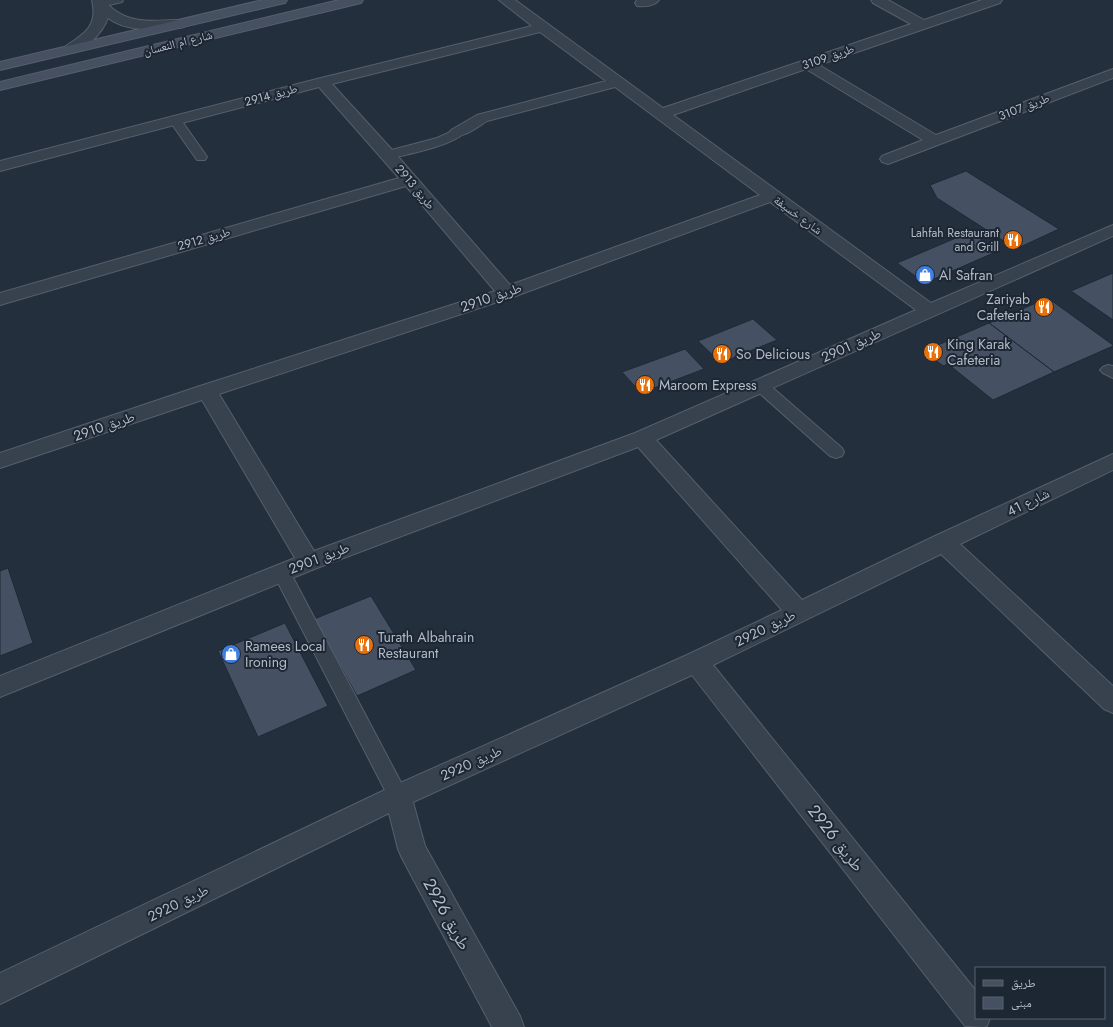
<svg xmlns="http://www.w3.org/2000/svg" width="1113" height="1027" font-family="Jost,'Noto Naskh Arabic',sans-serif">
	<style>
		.building { fill: #455162; stroke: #1f2835 }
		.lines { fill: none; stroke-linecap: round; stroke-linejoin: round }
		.service-casing { stroke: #565f6c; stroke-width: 2 }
		.minor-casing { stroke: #565f6c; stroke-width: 2 }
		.secondary-casing { stroke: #565f6c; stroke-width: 2 }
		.service { fill: #38414e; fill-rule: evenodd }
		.minor { fill: #38414e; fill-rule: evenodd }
		.secondary { fill: #465061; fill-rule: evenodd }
		.labels { text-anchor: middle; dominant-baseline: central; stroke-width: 4; stroke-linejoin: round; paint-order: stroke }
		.far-street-label { font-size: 12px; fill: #b4bcc9; stroke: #1d2633 }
		.far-poi-label { font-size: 12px; fill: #b4bcc9; stroke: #1d2633; text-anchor: end }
		.poi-label { font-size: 14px; fill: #b4bcc9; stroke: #1d2633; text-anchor: start }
		.street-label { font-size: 14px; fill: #b4bcc9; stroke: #1d2633 }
		.near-street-label { font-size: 17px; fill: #b4bcc9; stroke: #1d2633 }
	</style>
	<rect width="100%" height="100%" fill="#242f3e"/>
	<g class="building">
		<polygon points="966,171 1059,229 1016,249 937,198 930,185"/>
		<polygon points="970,232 998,251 925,283 897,263"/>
		<polygon points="1113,273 1113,320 1071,291"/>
		<polygon points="1048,298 1113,345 1113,346 1054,372 989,323"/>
		<polygon points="753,319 777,340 721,363 698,341"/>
		<polygon points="989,323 1054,372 993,400 948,364 943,366 924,351"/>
		<polygon points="685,349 704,369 641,393 622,372"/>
		<polygon points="8,568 33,643 0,656 0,571"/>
		<polygon points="371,596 416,670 357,696 314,619"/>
		<polygon points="285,623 328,706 258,737 218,651"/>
	</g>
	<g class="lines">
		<g class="service-casing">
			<g id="service">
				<polygon points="104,0 123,0 122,2 100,7 95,4 96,2"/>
				<polygon points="175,116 179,117 205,154 207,157 205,160 197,160 169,120 171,117"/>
				<path d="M457 129 461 130 463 133C455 145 404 155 388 159L384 158 382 155 384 152 437 138Z"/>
				<polygon points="1108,365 1113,366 1113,378 1103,373 1100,370 1103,367"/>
				<polygon points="761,381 766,382 842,448 844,452 842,456 836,458 830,456 756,390 753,386 756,382"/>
				<polygon points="282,566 288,568 405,790 408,796 405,802 398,805 391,802 273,573 276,568"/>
			</g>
		</g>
		<g class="minor-casing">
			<g id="minor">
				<path d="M92 0H106C107 5 110 6 113 9 134 25 154 20 179 20L184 21 186 24 184 27 179 28C155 29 128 33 108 18 103 32 82 56 66 52L64 49 66 46C86 33 98 25 92 0Z"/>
				<path d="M499 0H515L663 108 911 24 873 3 871 0H888L924 20 982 0H1002L1000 3 819 65 936 135 1113 69V78L888 164 882 162 880 159 882 156 923 140 806 69 673 115 931 303 1113 225V236L656 440 802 600 935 536 1113 454V470L960 544 1113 686V713L1104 709 941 554 713 665 976 991V1018H990L987 1026 984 1027 965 1026 692 675 413 802 425 846 520 1016 524 1027H492L402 858 398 849 389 813 0 1004V973L389 788 687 655 782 610 638 447 317 568 0 697V676L295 558 202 400 0 468V453L200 386 495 291 406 186 0 305V293L399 178 319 87 0 171V161L317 79 532 26ZM540 32 606 81 477 115 451 130 449 133 451 136C463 139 477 127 487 121L615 87 760 195 510 285 394 152 332 84ZM770 202 916 310 635 433 314 551 219 394 513 297Z"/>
				<path d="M637 0H659C655 6 644 7 637 6L635 3Z"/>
			</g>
		</g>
		<g class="secondary-casing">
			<g id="secondary">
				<polygon points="263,0 287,0 285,3 280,4 0,70 0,62"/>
				<polygon points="339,0 363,0 361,3 0,90 0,82"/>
			</g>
		</g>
		<use href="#service" class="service"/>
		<use href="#minor" class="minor"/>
		<use href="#secondary" class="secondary"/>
	</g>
	<defs>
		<g id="restaurant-disc" transform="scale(1)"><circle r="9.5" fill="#e8710a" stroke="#1d2633"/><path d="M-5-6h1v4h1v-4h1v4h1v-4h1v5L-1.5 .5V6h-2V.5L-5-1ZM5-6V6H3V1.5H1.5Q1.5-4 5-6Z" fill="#fff"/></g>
		<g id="shop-disc" transform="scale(1)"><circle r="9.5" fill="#3f7fe0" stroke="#1d2633"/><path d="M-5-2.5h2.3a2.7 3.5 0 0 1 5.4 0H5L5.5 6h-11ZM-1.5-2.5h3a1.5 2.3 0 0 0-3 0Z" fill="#fff"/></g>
	</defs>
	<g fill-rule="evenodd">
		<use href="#restaurant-disc" x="1013" y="240"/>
		<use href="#shop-disc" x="925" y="275"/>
		<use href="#restaurant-disc" x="1044" y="307"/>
		<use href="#restaurant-disc" x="933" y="352"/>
		<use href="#restaurant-disc" x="722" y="354"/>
		<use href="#restaurant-disc" x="645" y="385"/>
		<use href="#restaurant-disc" x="364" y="645"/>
		<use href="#shop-disc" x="231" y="654"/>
	</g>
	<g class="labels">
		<g class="far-street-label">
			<text transform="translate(178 43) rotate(-14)">شارع ام النعسان</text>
			<text transform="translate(828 57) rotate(-19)">طريق 3109</text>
			<text transform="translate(271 95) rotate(-15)">طريق 2914</text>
			<text transform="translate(1024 107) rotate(-21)">طريق 3107</text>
			<text transform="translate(415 187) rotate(50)">طريق 2913</text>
			<text transform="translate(798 215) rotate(36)">شارع خسيفة</text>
			<text transform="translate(204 239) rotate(-16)">طريق 2912</text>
		</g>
		<g class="far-poi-label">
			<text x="999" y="233">Lahfah Restaurant<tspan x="999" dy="14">and Grill</tspan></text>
		</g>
		<g class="poi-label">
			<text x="939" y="275">Al Safran</text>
			<text x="1030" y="299" text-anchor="end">Zariyab<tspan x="1030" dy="16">Cafeteria</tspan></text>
			<text x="947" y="344">King Karak<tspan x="947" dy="16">Cafeteria</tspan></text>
			<text x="736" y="354">So Delicious</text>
			<text x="659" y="385">Maroom Express</text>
			<text x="378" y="637">Turath Albahrain<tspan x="378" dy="16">Restaurant</tspan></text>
			<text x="245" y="646">Ramees Local<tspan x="245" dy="16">Ironing</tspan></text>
		</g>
		<g class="street-label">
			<text transform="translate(491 297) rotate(-19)">طريق 2910</text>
			<text transform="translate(851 345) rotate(-24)">طريق 2901</text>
			<text transform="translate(104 426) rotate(-19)">طريق 2910</text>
			<text transform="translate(1028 502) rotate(-26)">شارع 41</text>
			<text transform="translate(319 558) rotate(-21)">طريق 2901</text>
			<text transform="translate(765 628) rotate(-26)">طريق 2920</text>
			<text transform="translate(471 763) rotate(-24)">طريق 2920</text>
			<text transform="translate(178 903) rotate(-26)">طريق 2920</text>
		</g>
		<g class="near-street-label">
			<text transform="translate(836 838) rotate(52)">طريق 2926</text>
			<text transform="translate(447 914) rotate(61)">طريق 2926</text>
		</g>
	</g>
	<rect x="975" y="967" width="130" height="52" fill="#1d2633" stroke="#59626f"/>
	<rect x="983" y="980" width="20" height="6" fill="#465061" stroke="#59626f"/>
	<text x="1011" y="987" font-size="12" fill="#b4bcc9">طريق</text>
	<rect x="983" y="997" width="20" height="12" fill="#455162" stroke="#59626f"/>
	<text x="1011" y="1007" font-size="12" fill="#b4bcc9">مبنى</text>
</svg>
